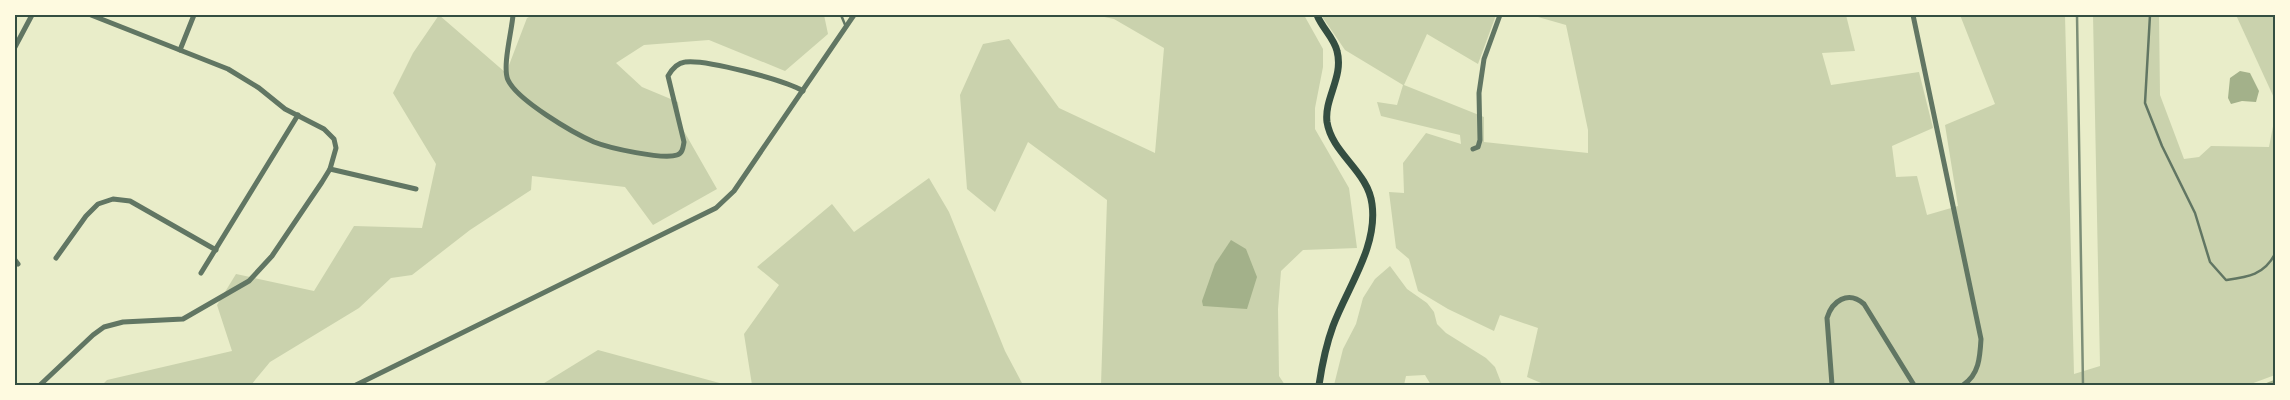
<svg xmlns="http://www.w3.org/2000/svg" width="2290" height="400" font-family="Roboto,sans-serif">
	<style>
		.green { fill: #cad2ad }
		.water { fill: #a3b18a }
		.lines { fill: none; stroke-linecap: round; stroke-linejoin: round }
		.stream { stroke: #a3b18a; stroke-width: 2.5 }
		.service { stroke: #617663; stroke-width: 2.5 }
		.minor { stroke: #617663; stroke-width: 5 }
		.secondary { stroke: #344e41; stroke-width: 7 }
		.rail { stroke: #7c8e77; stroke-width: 2.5 }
		.neatline { fill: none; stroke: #344e41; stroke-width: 2 }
	</style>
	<rect width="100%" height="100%" fill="#e9edc9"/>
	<g class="green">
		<polygon points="439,15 506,73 527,18 533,15 824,15 828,34 785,71 709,40 644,45 616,63 642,87 678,102 681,126 717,189 653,225 625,187 532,176 531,190 470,230 412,275 391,278 359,308 270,362 251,385 102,385 107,380 232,351 217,305 236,274 314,291 354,226 422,228 436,164 393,93 413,53"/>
		<polygon points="1095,15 1304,15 1323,49 1323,67 1315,108 1315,129 1349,188 1357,248 1303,250 1281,271 1278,309 1279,376 1285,385 1101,385 1107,200 1028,142 995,212 967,189 960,95 983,44 1009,39 1059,108 1155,153 1164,48 1114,19"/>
		<polygon points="1321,15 1496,15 1478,64 1427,34 1404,85 1484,117 1484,142 1588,153 1588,130 1566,25 1531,15 1846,15 1855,51 1822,53 1831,85 1919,72 1933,128 1892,146 1896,177 1917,176 1927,215 1958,206 1945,125 1995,104 1960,15 2065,15 2074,374 2100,366 2093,15 2159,15 2160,95 2184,159 2199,157 2211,146 2269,147 2275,116 2275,375 2248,385 1541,385 1541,383 1527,377 1538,328 1500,315 1494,331 1448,309 1418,291 1409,259 1396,248 1389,192 1404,193 1403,163 1426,133 1461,144 1460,135 1381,116 1377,102 1397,105 1403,85 1345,50"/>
		<polygon points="2236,15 2275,15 2275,100"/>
		<polygon points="929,178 949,212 1005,351 1023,385 752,385 744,334 779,285 757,267 832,204 854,232"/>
		<polygon points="1390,266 1407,289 1427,303 1434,312 1437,324 1446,333 1486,358 1495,367 1502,385 1431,385 1425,375 1406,376 1404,385 1334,385 1343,349 1356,324 1363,298 1375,279"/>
		<polygon points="598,350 727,385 541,385"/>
	</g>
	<g class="water">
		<polygon points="2240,71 2250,73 2259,91 2256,102 2242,101 2231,104 2228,98 2230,78"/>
		<polygon points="1231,240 1246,249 1257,277 1247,309 1203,306 1202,301 1215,264"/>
	</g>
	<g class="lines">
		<polyline class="stream" points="2265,385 2275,381"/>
		<g class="service">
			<polyline points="841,15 846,27"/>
			<path d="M2150 15 2145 103 2162 146 2195 213 2210 262 2226 280C2248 277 2264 275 2275 254"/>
		</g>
		<g class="minor">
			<path d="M513 15C512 30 502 67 508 80 517 100 573 133 594 142 609 148 663 160 677 155 683 153 683 147 684 142L668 76C672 69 677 63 685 62 705 59 785 80 803 91"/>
			<path d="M1913 15 1981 339C1980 357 1979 375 1963 385"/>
			<polyline points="15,47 32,15"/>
			<polyline points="180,50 194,15"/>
			<polyline points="1473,149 1478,147 1480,140 1479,93 1484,59 1500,15"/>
			<polyline points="330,169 416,189"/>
			<polyline points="56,258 86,216 98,204 113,199 130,201 216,250"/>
			<polyline points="15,260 18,264"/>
			<polyline points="201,273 298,115"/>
			<polyline points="40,385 93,335 104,327 123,322 183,319 249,281 272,256 322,182 330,169 336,148 334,139 324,129 285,109 259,88 228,69 91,15"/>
			<polyline points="356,385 716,208 734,191 854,15"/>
			<path d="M1832 385 1827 318C1832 301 1848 290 1864 304L1914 385"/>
		</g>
		<path class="secondary" d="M1317 15C1322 28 1334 38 1337 51 1344 77 1324 98 1327 122 1332 154 1368 171 1372 204 1378 247 1347 288 1333 326 1326 345 1322 365 1319 385"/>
		<polyline class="rail" points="2077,15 2083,385"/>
	</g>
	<rect width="2290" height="400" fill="none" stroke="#fefae0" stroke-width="32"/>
	<rect x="16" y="16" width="2258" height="368" class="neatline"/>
</svg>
